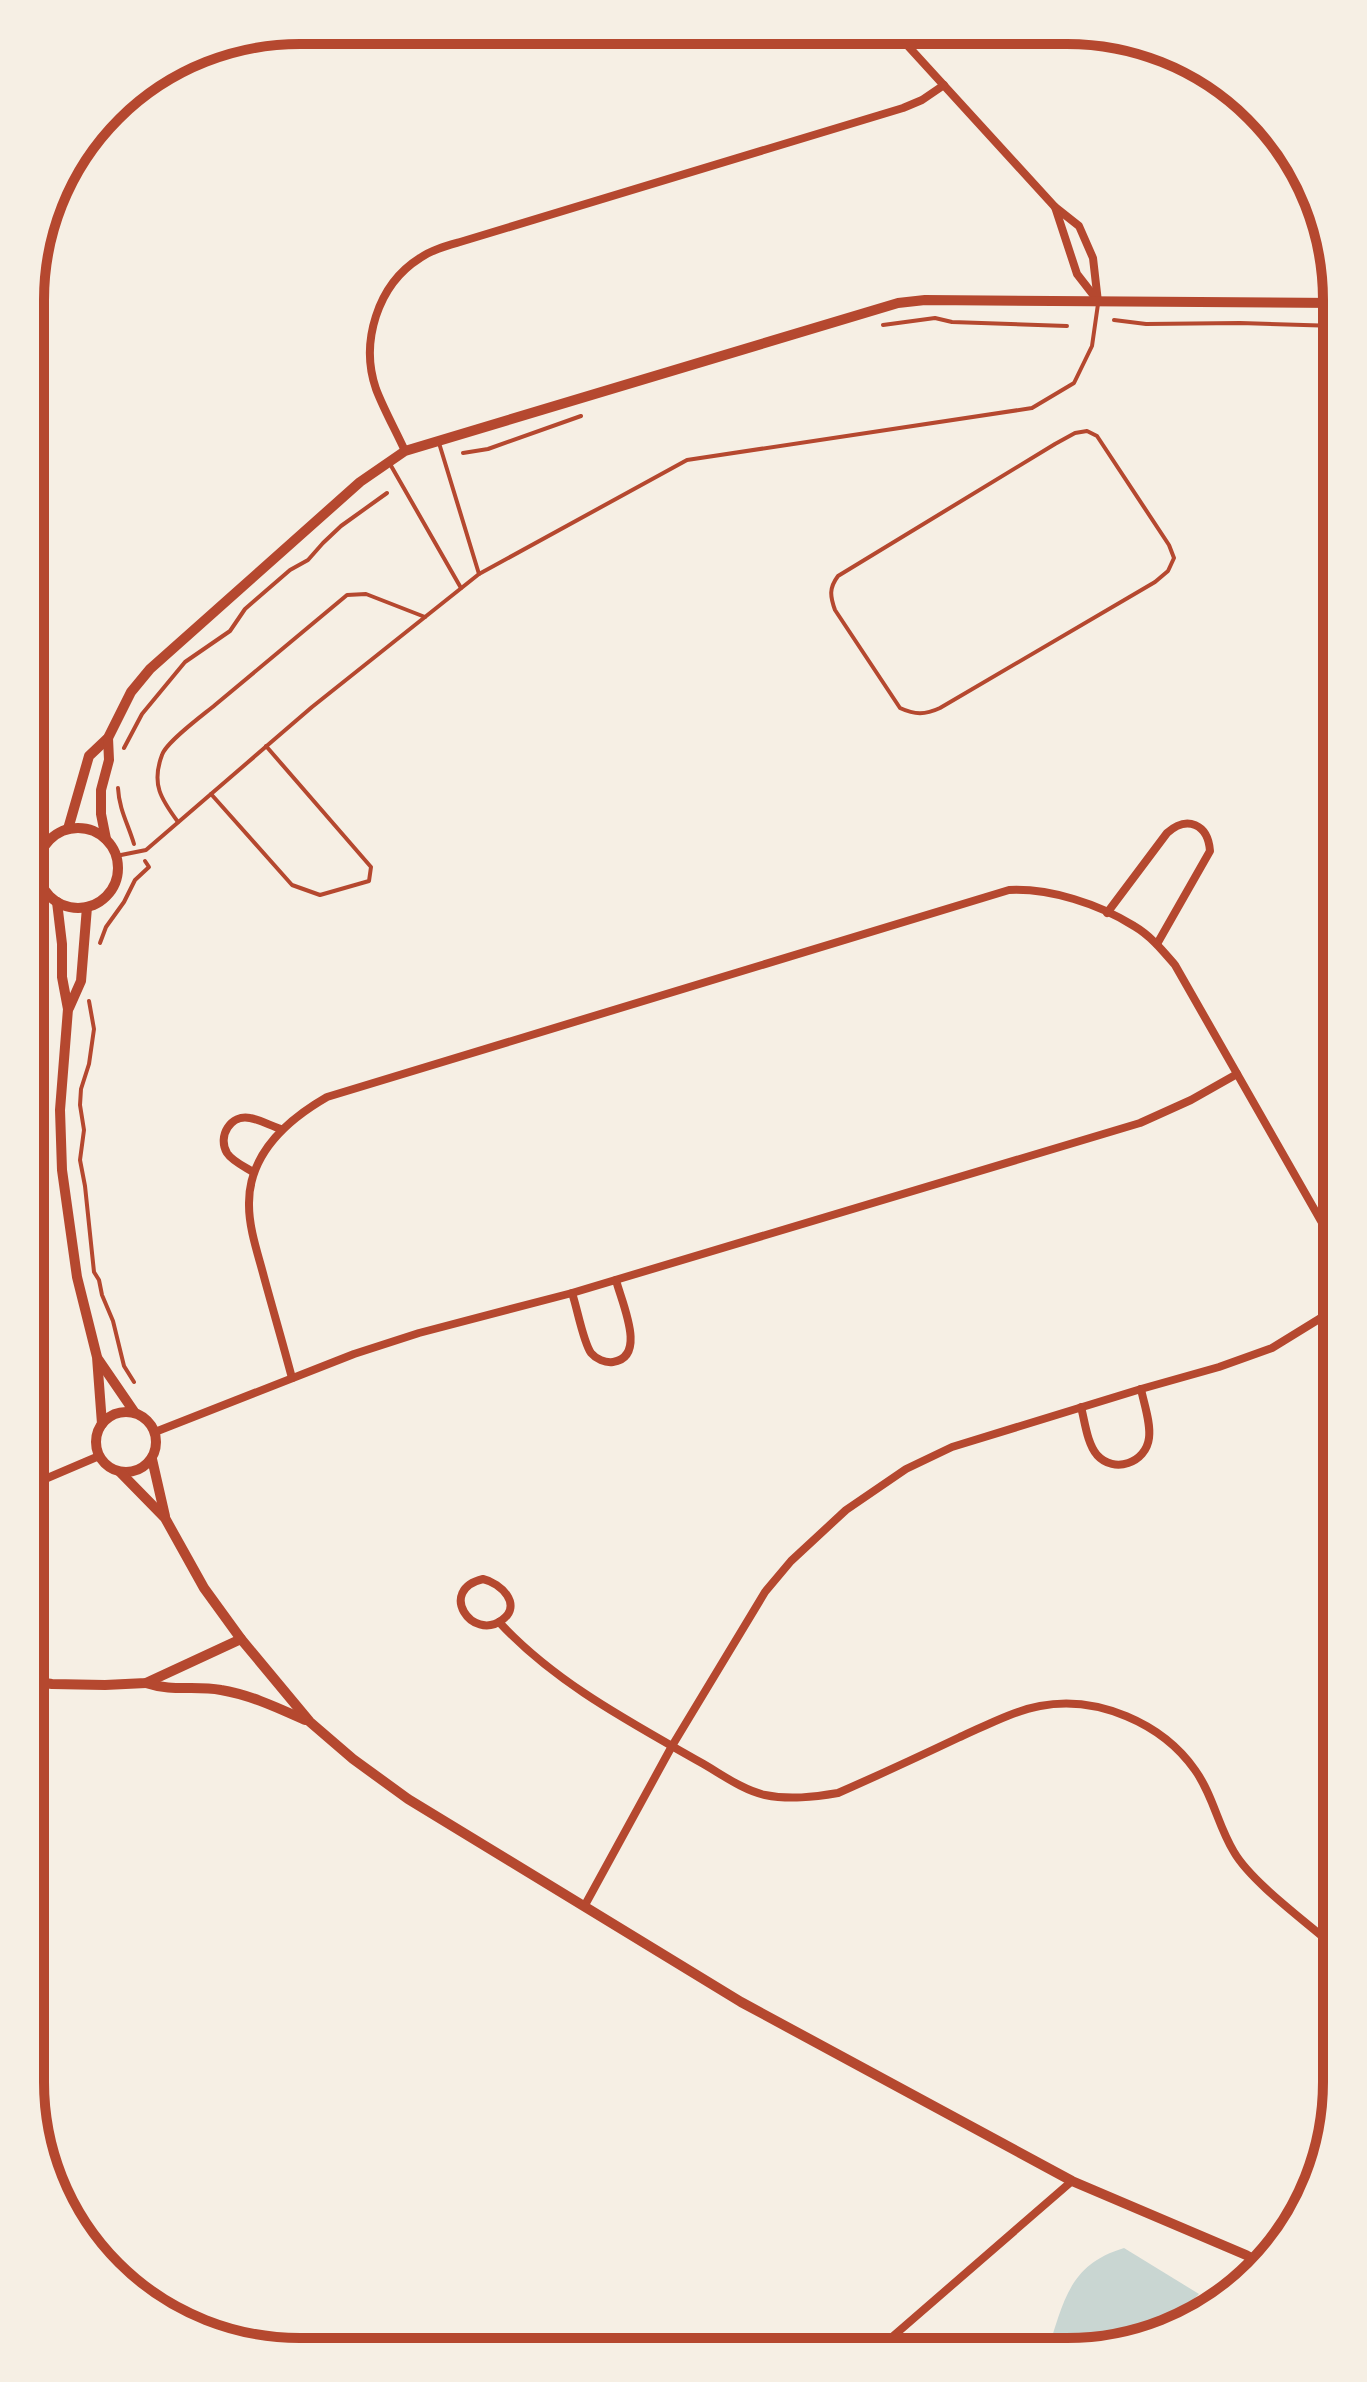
<svg xmlns="http://www.w3.org/2000/svg" width="1367" height="2382" font-family="Commissioner,sans-serif">
	<style>
		.water { fill: #c9d6d2 }
		.lines { fill: none; stroke-linecap: round; stroke-linejoin: round }
		.path { stroke: #b5482f; stroke-width: 4 }
		.service { stroke: #b5482f; stroke-width: 4 }
		.minor { stroke: #b5482f; stroke-width: 8 }
		.tertiary { stroke: #b5482f; stroke-width: 10 }
		.rim { fill: none; stroke: #b5482f; stroke-width: 10 }
	</style>
	<rect width="100%" height="100%" fill="#f6efe4"/>
	<path class="water" d="M1124 2248 1199 2294 1179 2314 1169 2330 1154 2338 1067 2352H1047C1064 2302 1068 2265 1124 2248Z"/>
	<g class="lines">
		<g class="path">
			<polyline points="1114,320 1146,324 1240,323 1337,326"/>
			<polyline points="883,325 935,318 952,322 1067,326"/>
			<path d="M1087 431 1097 436 1169 545 1174 558 1168 571 1155 582 940 708C925 715 915 715 900 708L835 610C830 596 829 588 838 576L1055 444 1075 433Z"/>
			<polyline points="463,453 488,449 581,416"/>
			<polyline points="124,748 142,714 185,662 230,631 245,609 290,570 308,560 323,543 341,526 387,493"/>
			<path d="M118 788C119 809 128 824 134 844"/>
			<polyline points="100,943 106,927 124,902 135,880 149,867 145,861"/>
			<polyline points="89,1001 94,1029 89,1064 81,1089 80,1105 84,1130 80,1160 85,1186 94,1272 99,1280 102,1295 113,1321 124,1366 134,1382"/>
		</g>
		<g class="service">
			<polyline points="439,443 479,574"/>
			<polyline points="390,464 461,588"/>
			<polyline points="211,794 292,885 320,895 369,881 371,867 266,746"/>
			<path d="M178 822C161 799 151 784 162 755 166 742 203 715 215 705 259 668 303 632 347 595L366 594 425 617"/>
			<polyline points="116,856 146,850 312,707 479,574 687,460 1032,408 1074,383 1092,346 1098,304"/>
		</g>
		<g class="minor">
			<polyline points="897,34 1055,207 1079,226 1093,258 1098,302"/>
			<polyline points="1055,207 1077,274 1098,301"/>
			<path d="M405 451C396 431 384 410 376 389 360 343 377 285 420 258 431 250 446 246 460 242L903 108 922 100 944 85"/>
			<polyline points="32,862 41,852"/>
			<polyline points="31,894 45,891"/>
			<path d="M1107 913 1167 833C1187 815 1208 824 1210 851L1157 944"/>
			<path d="M253 1172C245 1167 232 1161 227 1153 217 1136 231 1114 250 1118 261 1120 271 1126 281 1129"/>
			<path d="M572 1293C577 1307 583 1342 591 1353 596 1359 605 1363 613 1362 648 1357 621 1301 616 1280"/>
			<path d="M292 1378C283 1344 273 1310 264 1277 258 1254 249 1229 249 1205 248 1154 287 1120 327 1097L1009 890C1050 888 1099 904 1134 926 1151 936 1163 951 1175 965L1337 1249"/>
			<path d="M1081 1407C1085 1422 1087 1443 1097 1455 1114 1474 1146 1463 1149 1438 1151 1423 1144 1404 1141 1389"/>
			<polyline points="155,1432 354,1354 419,1333 572,1293 1140,1123 1191,1100 1237,1074"/>
			<polyline points="31,1485 99,1456"/>
			<path d="M483 1579C501 1583 523 1605 502 1620 472 1642 437 1590 483 1579Z"/>
			<path d="M499 1622C554 1682 630 1722 700 1762 720 1773 742 1790 765 1795 789 1800 814 1797 838 1793 879 1775 920 1756 960 1737 985 1726 1013 1711 1040 1706 1097 1695 1162 1723 1195 1770 1213 1795 1218 1826 1234 1852 1252 1883 1308 1923 1336 1948"/>
			<polyline points="585,1905 672,1746 765,1592 791,1561 846,1510 906,1469 952,1447 1141,1389 1219,1367 1272,1348 1337,1308"/>
			<polyline points="876,2351 1072,2181"/>
		</g>
		<g class="tertiary">
			<circle cx="78" cy="868" r="40"/>
			<polyline points="68,829 89,756 108,738 131,692 150,669 360,482 405,451 898,303 925,300 1337,303"/>
			<polyline points="106,839 101,814 101,790 109,760 108,738"/>
			<polyline points="57,902 62,944 62,977 68,1009 60,1110 62,1170 77,1277 97,1357 102,1424"/>
			<polyline points="69,1008 81,981 87,907"/>
			<polyline points="98,1359 135,1413"/>
			<circle cx="126" cy="1442" r="30"/>
			<polyline points="152,1459 165,1516"/>
			<polyline points="120,1472 165,1518 204,1588 241,1639 310,1722 353,1759 408,1799 741,2002 1072,2181 1246,2255 1262,2264"/>
			<polyline points="30,1681 52,1684 105,1685 146,1683 241,1639"/>
			<path d="M146 1683C173 1692 195 1685 221 1690 251 1695 278 1708 305 1720"/>
		</g>
	</g>
	<path d="M0 0H1367V2382H0ZM300 44H1067A256 256 0 0 1 1323 300V2082A256 256 0 0 1 1067 2338H300A256 256 0 0 1 44 2082V300A256 256 0 0 1 300 44Z" fill="#f6efe4" fill-rule="evenodd"/>
	<path class="rim" d="M300 44H1067A256 256 0 0 1 1323 300V2082A256 256 0 0 1 1067 2338H300A256 256 0 0 1 44 2082V300A256 256 0 0 1 300 44Z"/>
</svg>
